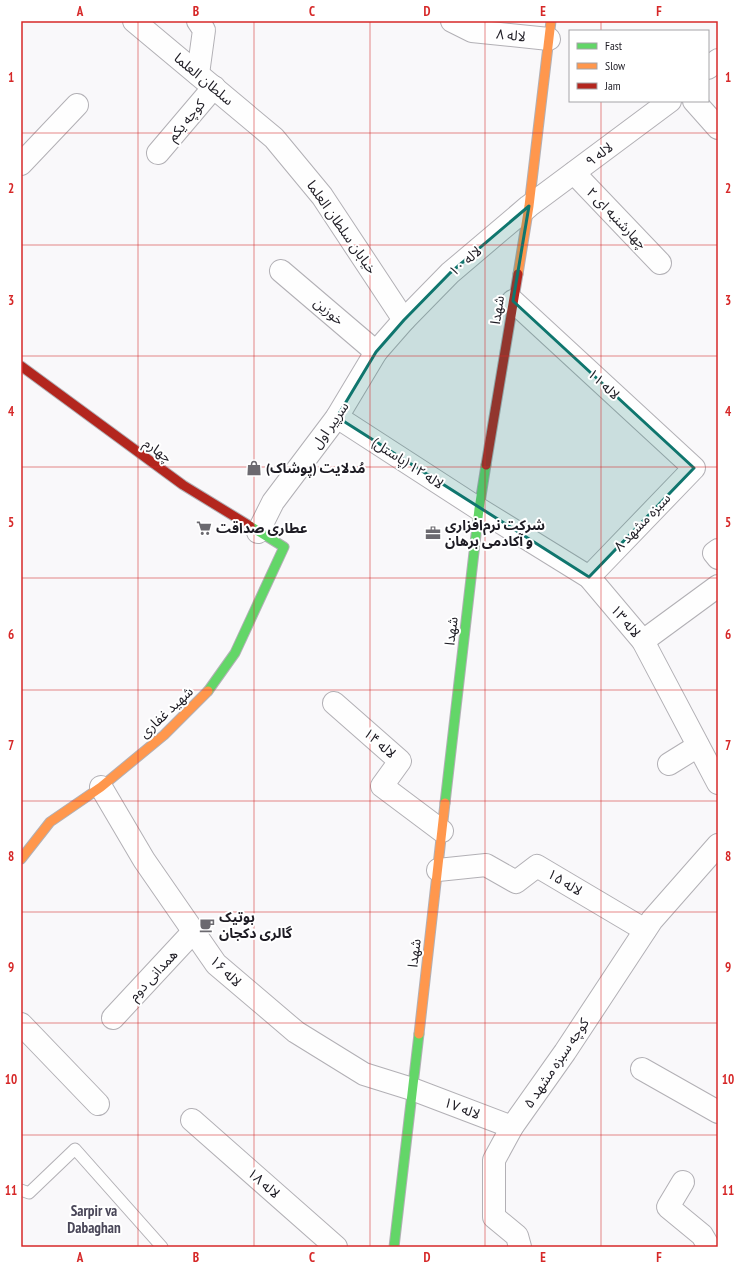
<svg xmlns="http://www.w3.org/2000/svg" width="739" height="1268" font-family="'PT Sans Narrow','Noto Sans Arabic',sans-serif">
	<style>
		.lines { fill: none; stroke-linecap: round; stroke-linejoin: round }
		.lane-casing { stroke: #b2b0b5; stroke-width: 13 }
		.street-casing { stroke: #b2b0b5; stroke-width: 24 }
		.fast-casing { stroke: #b2b0b5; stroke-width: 11 }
		.slow-casing { stroke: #b2b0b5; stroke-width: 11 }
		.jam-casing { stroke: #b2b0b5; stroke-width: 11 }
		.lane { stroke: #fefefe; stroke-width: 11 }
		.street { stroke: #fefefe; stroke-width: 22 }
		.fast { stroke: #63d668; stroke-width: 9 }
		.slow { stroke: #ff974d; stroke-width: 9 }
		.jam { stroke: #b3261e; stroke-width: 9 }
		.marked { fill: #0f766e; fill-opacity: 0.2; stroke: #0f766e; stroke-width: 3; stroke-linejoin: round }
		.grid { fill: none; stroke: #d62828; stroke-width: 1; stroke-opacity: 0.55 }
		.labels { text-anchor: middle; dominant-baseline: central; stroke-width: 4; stroke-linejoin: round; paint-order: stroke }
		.street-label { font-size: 14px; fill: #1e1c24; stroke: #fff }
		.poi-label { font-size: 14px; font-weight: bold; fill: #1e1c24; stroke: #fff; text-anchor: start }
		.neighbourhood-label { font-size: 15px; font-weight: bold; fill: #4a4759; stroke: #fff }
		.neatline { fill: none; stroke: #d62828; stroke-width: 1.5 }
		.grid-label { font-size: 13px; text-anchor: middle; font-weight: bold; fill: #d62828 }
	</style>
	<rect width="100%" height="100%" fill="#f9f8fa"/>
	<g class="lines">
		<g class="lane-casing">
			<polyline id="lane" points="21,1190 29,1193 75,1149 162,1247"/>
		</g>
		<g class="street-casing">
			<g id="street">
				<polyline points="134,21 274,138 322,196 404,320"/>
				<polyline points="198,21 204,30 198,74"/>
				<polyline points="452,21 472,31 549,39"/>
				<polyline points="708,68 718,60"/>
				<polyline points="694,101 718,128"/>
				<polyline points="158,153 214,87"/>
				<polyline points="21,164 77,105"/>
				<polyline points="574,173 660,263"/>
				<polyline points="281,271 376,352"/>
				<polyline points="513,301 694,468 589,577"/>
				<polyline points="337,417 479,509 589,577 643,641 718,783"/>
				<polyline points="258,532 273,502 337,417 376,352 404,320 450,273 529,206 670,101"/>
				<polyline points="718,550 714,553 718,558"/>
				<polyline points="643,641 718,586"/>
				<polyline points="334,703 400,761 382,786 442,831"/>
				<polyline points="669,764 698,746"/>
				<polyline points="101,787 144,860 216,964 296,1032 364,1074 412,1089 512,1127"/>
				<polyline points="438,870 486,865 516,882 537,866 645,930"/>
				<polyline points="113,1018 193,932"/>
				<polyline points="21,1024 98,1104"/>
				<polyline points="642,1069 718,1112"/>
				<polyline points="192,1120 336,1247"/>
				<polyline points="683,1182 668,1207 702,1235 709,1247"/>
				<polyline points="520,1247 517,1236 494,1217 494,1160 512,1127 565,1052 652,920 718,845"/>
			</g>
		</g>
		<g class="fast-casing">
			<g id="fast">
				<polyline points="208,691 235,653 284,547 250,526"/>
				<polyline points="445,803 479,509 486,465"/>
				<polyline points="394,1247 419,1034"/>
			</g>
		</g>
		<g class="slow-casing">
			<g id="slow">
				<polyline points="518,274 529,206 551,21"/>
				<polyline points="21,859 50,822 101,787 164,735 208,691"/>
				<polyline points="419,1034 445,803"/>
			</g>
		</g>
		<g class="jam-casing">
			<g id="jam">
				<polyline points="21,366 183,485 250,526"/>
				<polyline points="486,465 518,274"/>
			</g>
		</g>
		<use href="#lane" class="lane"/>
		<use href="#street" class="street"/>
		<use href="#fast" class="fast"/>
		<use href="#slow" class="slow"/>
		<use href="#jam" class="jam"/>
	</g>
	<path class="marked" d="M529 206 513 301 694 468 589 577 337 417 376 352 404 320 450 273Z"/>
	<path class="grid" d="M138 21V1247M254 21V1247M370 21V1247M485 21V1247M601 21V31M601 101V1247M21 133H718M21 245H718M21 356H718M21 467H718M21 578H718M21 690H718M21 801H718M21 912H718M21 1023H718M21 1135H718"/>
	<defs>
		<g id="shop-bare" transform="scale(1.2)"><path d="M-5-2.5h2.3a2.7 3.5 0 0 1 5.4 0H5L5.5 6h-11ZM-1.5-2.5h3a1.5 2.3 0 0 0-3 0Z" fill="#6b696f" stroke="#fff" stroke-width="2.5" paint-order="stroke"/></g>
		<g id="supermarket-bare" transform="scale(1.2)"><path d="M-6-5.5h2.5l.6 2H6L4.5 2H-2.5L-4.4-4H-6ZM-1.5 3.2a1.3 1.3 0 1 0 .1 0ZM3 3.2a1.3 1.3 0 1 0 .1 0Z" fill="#6b696f" stroke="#fff" stroke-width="2.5" paint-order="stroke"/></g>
		<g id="office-bare" transform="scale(1.2)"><path d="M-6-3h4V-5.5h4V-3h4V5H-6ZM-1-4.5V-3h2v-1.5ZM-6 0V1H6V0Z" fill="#6b696f" stroke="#fff" stroke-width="2.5" paint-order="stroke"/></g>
		<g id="cafe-bare" transform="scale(1.2)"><path d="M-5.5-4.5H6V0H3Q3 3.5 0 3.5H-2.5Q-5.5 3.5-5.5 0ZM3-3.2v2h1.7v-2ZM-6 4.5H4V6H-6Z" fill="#6b696f" stroke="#fff" stroke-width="2.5" paint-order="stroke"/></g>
	</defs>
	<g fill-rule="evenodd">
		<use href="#shop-bare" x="254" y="468"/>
		<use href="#supermarket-bare" x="204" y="528"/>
		<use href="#office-bare" x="433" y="533"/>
		<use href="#cafe-bare" x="207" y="925"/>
	</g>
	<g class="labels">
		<g class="street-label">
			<text transform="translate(511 35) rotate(6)">۸ لاله</text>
			<text transform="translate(204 79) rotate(40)">سلطان العلما</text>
			<text transform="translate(186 120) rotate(-50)">کوچه یکم</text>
			<text transform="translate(599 154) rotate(-37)">۹ لاله</text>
			<text transform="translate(617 218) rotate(46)">۲ چهارشنبه ای</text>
			<text transform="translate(342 227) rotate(55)">خیابان سلطان العلما</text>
			<text transform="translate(465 261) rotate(-41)">لاله ۱۰</text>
			<text transform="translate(497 310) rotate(-81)">شهدا</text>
			<text transform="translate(329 311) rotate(40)">خوزین</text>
			<text transform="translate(604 384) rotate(43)">۱۱ لاله</text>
			<text transform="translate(330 425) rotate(-55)">سرپیر اول</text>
			<text transform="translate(158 450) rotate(36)">چهارم</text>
			<text transform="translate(408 463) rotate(33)">لاله ۱۲ (پاستل)</text>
			<text transform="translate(642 522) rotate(-46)">۸ سبزه مشهد</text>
			<text transform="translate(626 621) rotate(50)">لاله ۱۳</text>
			<text transform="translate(451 631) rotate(-83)">شهدا</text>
			<text transform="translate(166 712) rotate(-43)">شهید غفاری</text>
			<text transform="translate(380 743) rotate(41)">۱۴ لاله</text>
			<text transform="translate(565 882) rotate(31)">۱۵ لاله</text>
			<text transform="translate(414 953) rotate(-83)">شهدا</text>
			<text transform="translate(226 971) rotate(44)">لاله ۱۶</text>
			<text transform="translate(153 975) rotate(-47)">همدانی دوم</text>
			<text transform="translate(556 1063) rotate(-56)">کوچه سبزه مشهد ۵</text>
			<text transform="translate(462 1108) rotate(21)">۱۷ لاله</text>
			<text transform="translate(264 1183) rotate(41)">لاله ۱۸</text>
		</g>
		<g class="poi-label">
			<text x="266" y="468">مُدلایت (پوشاک)</text>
			<text x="445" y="525">شرکت نرم‌افزاری<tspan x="445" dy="16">و آکادمی برهان</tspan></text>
			<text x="216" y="528">عطاری صداقت</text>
			<text x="219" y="917">بوتیک<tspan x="219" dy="16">گالری دکجان</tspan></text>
		</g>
		<g class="neighbourhood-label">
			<text x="94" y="1210">Sarpir va<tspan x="94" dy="17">Dabaghan</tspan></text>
		</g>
	</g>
	<rect width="739" height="1268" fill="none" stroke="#ffffff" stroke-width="44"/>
	<rect x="569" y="30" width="140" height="72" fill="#ffffff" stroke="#a5a4a7"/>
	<rect x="577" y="43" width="20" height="6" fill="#63d668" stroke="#a5a4a7"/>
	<text x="605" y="50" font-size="12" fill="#1e1c24">Fast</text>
	<rect x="577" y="63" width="20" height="6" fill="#ff974d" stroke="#a5a4a7"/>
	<text x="605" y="70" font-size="12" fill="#1e1c24">Slow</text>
	<rect x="577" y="83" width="20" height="6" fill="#b3261e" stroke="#a5a4a7"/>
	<text x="605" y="90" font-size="12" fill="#1e1c24">Jam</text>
	<rect x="22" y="22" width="695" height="1224" class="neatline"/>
	<g class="grid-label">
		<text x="80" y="16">A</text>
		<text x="196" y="16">B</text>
		<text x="312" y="16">C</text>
		<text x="427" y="16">D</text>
		<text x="543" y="16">E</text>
		<text x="659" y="16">F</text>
		<text x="11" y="82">1</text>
		<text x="728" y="82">1</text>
		<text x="11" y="193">2</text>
		<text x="728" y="193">2</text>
		<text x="11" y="305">3</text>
		<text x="728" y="305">3</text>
		<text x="11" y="416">4</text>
		<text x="728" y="416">4</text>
		<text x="11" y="527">5</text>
		<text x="728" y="527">5</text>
		<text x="11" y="639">6</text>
		<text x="728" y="639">6</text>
		<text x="11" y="750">7</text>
		<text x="728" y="750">7</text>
		<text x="11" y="861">8</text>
		<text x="728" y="861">8</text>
		<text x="11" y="972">9</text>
		<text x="728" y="972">9</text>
		<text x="11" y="1084">10</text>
		<text x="728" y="1084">10</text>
		<text x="11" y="1195">11</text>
		<text x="728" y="1195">11</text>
		<text x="80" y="1262">A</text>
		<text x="196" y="1262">B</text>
		<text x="312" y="1262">C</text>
		<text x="427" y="1262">D</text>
		<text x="543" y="1262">E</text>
		<text x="659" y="1262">F</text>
	</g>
</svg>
